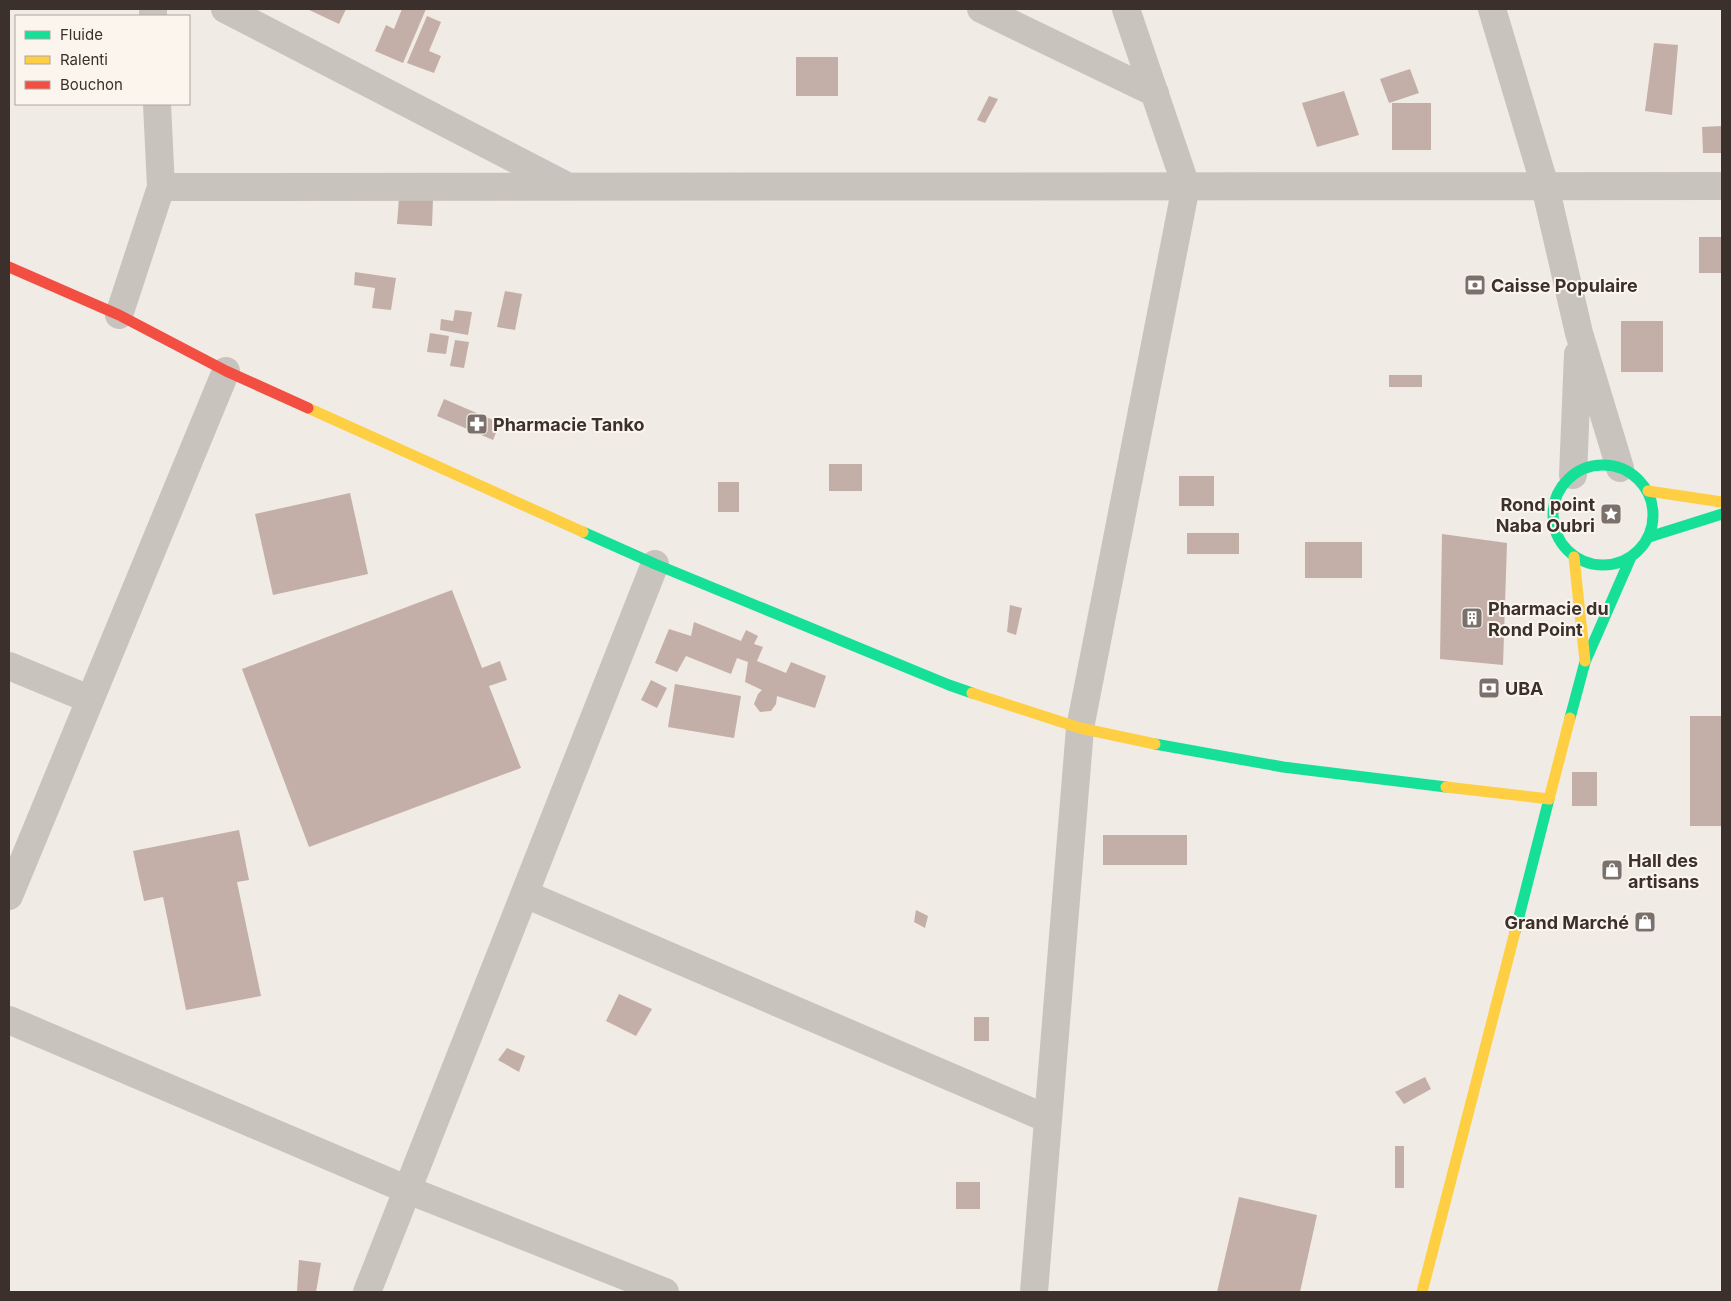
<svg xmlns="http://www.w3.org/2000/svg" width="1731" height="1301" font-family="Inter,sans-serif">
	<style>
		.building { fill: #c3afa7 }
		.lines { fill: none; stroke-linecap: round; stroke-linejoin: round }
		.street { stroke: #c9c3be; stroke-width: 28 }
		.fast { stroke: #16e098; stroke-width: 11 }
		.slow { stroke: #ffcf43; stroke-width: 11 }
		.jam { stroke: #f24e42; stroke-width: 11 }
		.labels { text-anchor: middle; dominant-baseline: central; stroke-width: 4; stroke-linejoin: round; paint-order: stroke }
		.poi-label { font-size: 18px; font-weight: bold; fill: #3b302b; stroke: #fbf5ee; text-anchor: start }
	</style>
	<rect width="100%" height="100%" fill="#f0ebe5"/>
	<g class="building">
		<polygon points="307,9 346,9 339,24"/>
		<polygon points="402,9 426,9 403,63 375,51 386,25 394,29"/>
		<polygon points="427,16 441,22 429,51 441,56 434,73 407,63"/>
		<polygon points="1654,43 1678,45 1672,115 1645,111"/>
		<rect x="796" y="57" width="42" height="39"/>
		<polygon points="1410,69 1419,93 1389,103 1380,79"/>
		<polygon points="1344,91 1359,135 1317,147 1302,103"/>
		<polygon points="989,96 998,99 985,123 977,120"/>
		<rect x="1392" y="103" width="39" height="47"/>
		<polygon points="1722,126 1722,153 1703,153 1702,127"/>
		<polygon points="399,198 433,199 432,226 397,224"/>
		<rect x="1699" y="237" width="23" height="36"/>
		<polygon points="355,272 396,278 391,310 372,308 375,288 354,285"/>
		<polygon points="505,291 522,294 515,330 497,327"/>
		<polygon points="455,310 472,312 468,335 440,330 441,319 453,321"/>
		<rect x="1621" y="321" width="42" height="51"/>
		<polygon points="430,333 449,336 446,354 427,352"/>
		<polygon points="455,340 469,342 464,368 450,366"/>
		<rect x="1389" y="375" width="33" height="12"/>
		<polygon points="444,399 500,423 493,440 437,416"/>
		<rect x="829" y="464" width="33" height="27"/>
		<rect x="1179" y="476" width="35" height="30"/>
		<rect x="718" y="482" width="21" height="30"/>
		<polygon points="350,493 368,574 273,595 255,514"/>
		<rect x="1187" y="533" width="52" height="21"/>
		<polygon points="1442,534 1507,543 1503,665 1440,659"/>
		<rect x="1305" y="542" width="57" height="36"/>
		<polygon points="452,590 482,668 500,661 507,680 489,686 521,768 309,847 242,669"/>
		<polygon points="1010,605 1022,608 1016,635 1007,632"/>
		<polygon points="694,622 741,641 746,630 758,636 754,644 763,647 757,661 786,673 791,662 826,676 815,708 777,696 776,704 771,711 760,712 754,704 758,694 762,690 745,682 748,662 737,658 731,674 686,656 677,672 655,663 669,629 691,636"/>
		<polygon points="651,680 667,688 657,708 641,700"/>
		<polygon points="675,684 741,696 734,738 668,727"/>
		<rect x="1690" y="716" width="32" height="110"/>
		<rect x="1572" y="772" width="25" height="34"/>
		<polygon points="239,830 249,880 237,882 261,996 186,1010 163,897 144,901 133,851"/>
		<rect x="1103" y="835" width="84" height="30"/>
		<polygon points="916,910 928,916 925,928 914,922"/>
		<polygon points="619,994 652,1009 636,1036 606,1021"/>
		<rect x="974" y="1017" width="15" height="24"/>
		<polygon points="507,1048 525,1056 519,1072 498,1060"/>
		<polygon points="1425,1077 1431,1089 1404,1104 1395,1092"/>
		<rect x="1395" y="1146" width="9" height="42"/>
		<rect x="956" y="1182" width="24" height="27"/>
		<polygon points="1239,1197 1317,1215 1300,1292 1217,1292"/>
		<polygon points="299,1260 321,1263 316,1292 297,1292"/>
	</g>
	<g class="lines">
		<g class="street">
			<polyline points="153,9 153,16"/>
			<polyline points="225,9 563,184"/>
			<polyline points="981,9 1155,93"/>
			<polyline points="1492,9 1545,186 1579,333 1620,468"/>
			<polyline points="161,187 1722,186"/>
			<polyline points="119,315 161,187 157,104"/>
			<polyline points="1573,475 1578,354"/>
			<polyline points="9,666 89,699"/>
			<polyline points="525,894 1048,1119"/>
			<polyline points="9,896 226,371"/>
			<polyline points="9,1020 408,1190 665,1292"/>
			<polyline points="367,1292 655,564"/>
			<polyline points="1034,1292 1080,728 1186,186 1126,9"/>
		</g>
		<g class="fast">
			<circle cx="1603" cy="515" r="50"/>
			<polyline points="583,532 655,564 949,685 972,693"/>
			<polyline points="1649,537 1722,514"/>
			<polyline points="1570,718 1585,662 1631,557"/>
			<polyline points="1155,744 1283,767 1446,787"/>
			<polyline points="1515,932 1549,799"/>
		</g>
		<g class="slow">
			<polyline points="308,408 583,532"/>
			<polyline points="1648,491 1722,502"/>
			<polyline points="1574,557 1585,661"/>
			<polyline points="972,693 1080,728 1155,744"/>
			<polyline points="1446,787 1549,799 1570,718"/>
			<polyline points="1422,1292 1515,932"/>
		</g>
		<polyline class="jam" points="9,267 119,315 226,371 308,408"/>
	</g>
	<defs>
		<g id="bank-square" transform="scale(1.125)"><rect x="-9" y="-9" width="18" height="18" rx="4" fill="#7a716c" stroke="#fbf5ee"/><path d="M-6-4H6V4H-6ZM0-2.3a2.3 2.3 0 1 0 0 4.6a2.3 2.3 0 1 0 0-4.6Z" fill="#fff"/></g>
		<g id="pharmacy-square" transform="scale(1.125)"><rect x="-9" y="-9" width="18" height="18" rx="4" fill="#7a716c" stroke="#fbf5ee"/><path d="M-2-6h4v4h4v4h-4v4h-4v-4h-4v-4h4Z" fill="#fff"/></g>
		<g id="sight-square" transform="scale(1.125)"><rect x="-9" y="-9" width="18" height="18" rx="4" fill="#7a716c" stroke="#fbf5ee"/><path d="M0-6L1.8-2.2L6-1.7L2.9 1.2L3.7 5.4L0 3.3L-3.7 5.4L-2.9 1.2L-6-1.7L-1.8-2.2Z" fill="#fff"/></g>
		<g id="building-square" transform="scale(1.125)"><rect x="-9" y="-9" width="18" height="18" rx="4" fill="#7a716c" stroke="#fbf5ee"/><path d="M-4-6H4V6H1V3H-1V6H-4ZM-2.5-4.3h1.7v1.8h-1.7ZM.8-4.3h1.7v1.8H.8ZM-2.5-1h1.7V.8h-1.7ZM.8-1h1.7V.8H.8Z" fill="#fff"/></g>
		<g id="shop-square" transform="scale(1.125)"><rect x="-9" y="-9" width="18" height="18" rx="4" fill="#7a716c" stroke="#fbf5ee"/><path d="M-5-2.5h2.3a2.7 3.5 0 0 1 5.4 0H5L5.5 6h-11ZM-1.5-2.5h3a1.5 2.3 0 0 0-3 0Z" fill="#fff"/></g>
	</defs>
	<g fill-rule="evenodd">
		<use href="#bank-square" x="1475" y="285"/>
		<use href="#pharmacy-square" x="477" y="424"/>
		<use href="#sight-square" x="1611" y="514"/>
		<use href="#building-square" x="1472" y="618"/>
		<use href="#bank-square" x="1489" y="688"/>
		<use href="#shop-square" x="1612" y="870"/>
		<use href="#shop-square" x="1645" y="922"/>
	</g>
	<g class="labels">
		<g class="poi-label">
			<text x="1491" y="285">Caisse Populaire</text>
			<text x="493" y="424">Pharmacie Tanko</text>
			<text x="1595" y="504" text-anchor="end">Rond point<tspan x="1595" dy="21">Naba Oubri</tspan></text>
			<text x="1488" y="608">Pharmacie du<tspan x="1488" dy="21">Rond Point</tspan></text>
			<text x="1505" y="688">UBA</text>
			<text x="1628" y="860">Hall des<tspan x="1628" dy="21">artisans</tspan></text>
			<text x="1629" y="922" text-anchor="end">Grand Marché</text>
		</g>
	</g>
	<rect width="1731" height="1301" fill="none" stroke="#3b302b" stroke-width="20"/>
	<rect x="15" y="15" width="175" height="90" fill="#fbf5ee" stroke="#aea6a0"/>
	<rect x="25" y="31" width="25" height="8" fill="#16e098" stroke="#aea6a0"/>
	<text x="60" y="40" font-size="15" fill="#3b302b">Fluide</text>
	<rect x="25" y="56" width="25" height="8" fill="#ffcf43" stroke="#aea6a0"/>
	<text x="60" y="65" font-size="15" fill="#3b302b">Ralenti</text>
	<rect x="25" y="81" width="25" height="8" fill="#f24e42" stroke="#aea6a0"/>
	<text x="60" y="90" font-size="15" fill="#3b302b">Bouchon</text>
</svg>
